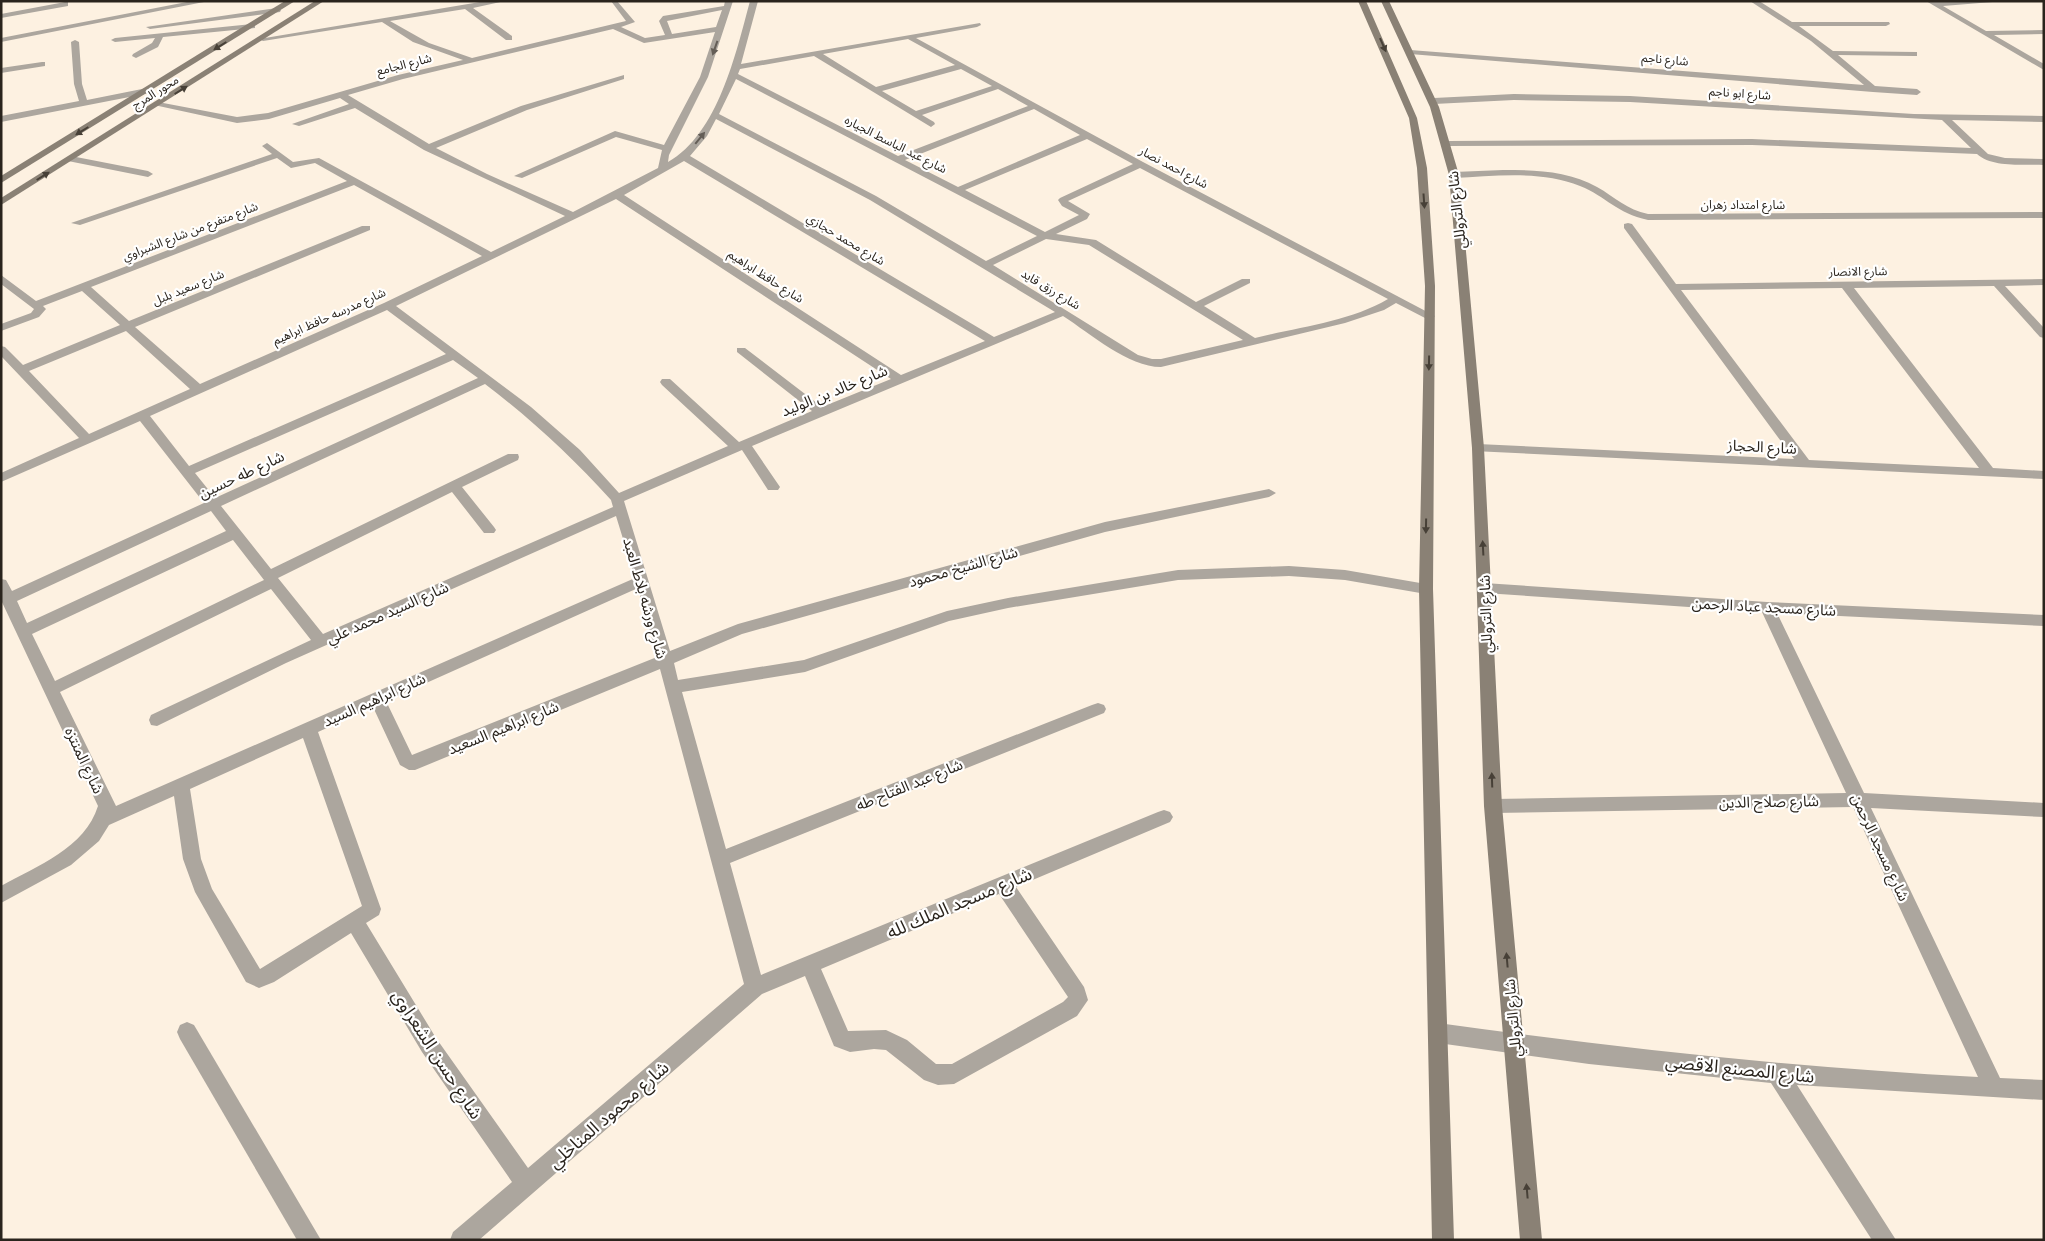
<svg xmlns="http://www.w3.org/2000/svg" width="2045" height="1241" font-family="'Open Sans','Noto Sans Arabic',sans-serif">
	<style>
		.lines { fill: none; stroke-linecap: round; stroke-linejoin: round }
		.street { fill: #aca69e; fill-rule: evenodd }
		.secondary { fill: #8a8175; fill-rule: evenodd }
		.oneway { fill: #474037 }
		.oneway2 { fill: #645e57 }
		.labels { text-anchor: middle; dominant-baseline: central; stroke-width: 4.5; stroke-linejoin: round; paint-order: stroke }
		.far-street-label { font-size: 12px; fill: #2a241d; stroke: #fff }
		.street-label { font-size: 15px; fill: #2a241d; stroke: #fff }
		.near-street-label { font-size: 18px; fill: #2a241d; stroke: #fff }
	</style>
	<rect width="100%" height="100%" fill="#fdf1e1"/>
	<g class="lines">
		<g class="street">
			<polygon points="192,1 209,1 1,42 1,38"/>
			<path d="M486 1H505L473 8 512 36V40H506L465 9 390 21 429 43 472 58 626 21 611 1H617L635 22 621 27 645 38 665 35 659 21 663 16 724 6 725 1H733L708 77 669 155 668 162C718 134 736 53 750 1H758L741 64 980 23 981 25 977 27 916 38 1143 162 1435 316 1433 318H1425L1396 303 1384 310 1345 323 1161 367C1128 367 1091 334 1063 316L752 446 780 487 778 490H768L742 450 624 501 670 651 738 624 1105 522 1269 489 1276 493 1269 497 1105 532 742 634 674 663 678 680 804 660 947 611 1008 598 1178 570 1289 566 1345 570 1426 584 1431 585 1433 589 1431 593 1426 594 1345 580 1289 576 1178 580 1008 608 949 621 805 672 682 692 726 849 1092 705 1098 703 1104 705 1106 709 1104 713 730 863 761 975 1158 812 1164 810 1170 812 1173 817 1170 822 1016 887 1084 987 1088 1000 1077 1016 954 1084 938 1085 924 1080 886 1050 874 1049 850 1052 834 1046 805 976 762 994 479 1240H450L453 1232 512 1182 422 1052 351 933 274 982 259 988 246 982 195 892 183 859 174 796 109 825 99 841 71 865 1 903V886C37 866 85 848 98 806L1 600V579L6 580 12 591 204 503 140 421 1 482V473L79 438 1 356V346L5 347 23 365 120 325 82 291 43 306 46 309 39 317 1 331V324L31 313 34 309 1 284V275L36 301 347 181 315 163 291 168 277 158 80 225 71 223 272 154 262 146 267 143 293 162 319 158 491 252 565 216 424 150 355 108 299 126 292 124 349 104 340 98 269 119 237 123 154 105 158 102 237 117 268 113 398 75 463 60 413 42 382 22 263 41 259 39ZM722 10 716 27 672 34 667 21ZM613 29 644 43 715 32 700 77 664 145 615 131 514 176 522 178 616 137 662 150 658 168 573 212 487 174 436 148 527 110 624 79V75L521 106 429 144 348 95 403 79ZM908 39 955 65 876 87 823 54ZM814 56 931 127 935 124 934 122 922 115 998 89 1028 106 898 156 738 74 740 69ZM961 69 992 86 916 111 882 91ZM736 79 1037 236 986 261 876 196 719 114ZM1034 109 1080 135 958 187 905 160ZM716 119 870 200 1055 312 994 337 690 156 707 136ZM1087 139 1133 164 1060 198 1058 200 1062 206 1079 215 1045 232 965 190ZM684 161 985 341 901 375 624 195ZM1140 168 1388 299C1349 322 1298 327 1255 338L1204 306 1250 283V279H1242L1196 302 1096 240 1056 234 1087 219 1090 214 1068 201ZM354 185 482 256 384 303 200 384 135 327 370 230V226H362L129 321 91 287ZM616 199 891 379 822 407 745 348H737V352L812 411 739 442 670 379H662L660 382 662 385 728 446 619 493 580 450 531 407 396 306ZM1046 239 1089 245 1243 340 1161 359H1152L1138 355 993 265ZM387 310 446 354 189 466 150 416ZM126 331 190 389 89 434 29 371ZM453 360 478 378 215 498 195 473ZM485 384C531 419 572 457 611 500L613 507 323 634 278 578 452 492 484 533H494L496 530 494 527 462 487 518 460 519 457 518 454H508L271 569 221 506ZM211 511 226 531 27 623 17 601ZM616 516 635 578 116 806 60 692 271 589 311 640 151 715 149 720 151 725 157 726 286 663ZM233 540 264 580 55 681 32 634ZM638 588 657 657 412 755 386 701ZM660 669 744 984 528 1168 436 1038 366 923 379 915 381 909 318 732 373 707 400 765 409 770H415ZM303 738 362 906 260 969 212 889 201 859 190 789ZM999 894 1068 997 1063 1002 952 1064H936L907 1040 886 1030 848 1031 821 969Z"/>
			<polygon points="1750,1 1759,1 1792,22 1889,22 1890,24 1886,26 1799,26 1833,51 1917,52 1917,56 1914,56 1838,55 1875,86 1917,89 1921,92 1917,95 1873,92 1410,54 1406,52 1410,50 1864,85 1811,41"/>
			<polygon points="1926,1 2005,1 1943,6 1986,31 2044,30 2044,34 1994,35 2044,64 2044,70"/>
			<polygon points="65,2 68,2 68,6 1,18 1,14"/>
			<polygon points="277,8 281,10 280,12 150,29 146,27"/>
			<polygon points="252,24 255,24 255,28 163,37 158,47 136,58 132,56 133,54 152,43 155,38 115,42 111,40 115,38"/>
			<polygon points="75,40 79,42 82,84 87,100 147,88 151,91 150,93 1,122 1,116 79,101 74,84 71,42"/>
			<polygon points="42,62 45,62 45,66 1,73 1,68"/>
			<path d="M1514 94 1630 96 1914 114 2044 116V122L1952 120 1988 154 2005 158 2044 159V165C2024 164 1992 168 1977 154L1752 145 1446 146 1444 144 1449 141 1752 139 1971 148 1942 120 1630 102 1514 100 1434 104 1430 101 1434 98Z"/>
			<polygon points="71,156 148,171 153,174 148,177 68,161 66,159"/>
			<path d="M1503 170C1535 170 1569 171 1597 187 1615 197 1627 210 1648 214L2044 212V218L1648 220C1616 213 1607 197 1580 186 1541 170 1495 176 1454 178L1449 175 1454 172Z"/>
			<path d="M1628 223 1632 224 1676 284 2044 279V285L2005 286 2044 328V338L2040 337 1994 286 1854 288 1993 468 2044 471V479L1473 451 1472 448 1473 445 1478 444 1794 459 1624 228V224ZM1842 288 1979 468 1809 460 1681 290Z"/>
			<path d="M1484 583 1767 602 2044 615V626L1777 613 1864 793 2044 803V817L1871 808 2000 1078 2044 1080V1100L1797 1085 1896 1240H1872L1771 1083 1589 1064 1438 1043 1431 1040 1428 1033 1431 1026 1438 1023C1617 1048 1797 1068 1978 1077L1853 807 1493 813 1487 811 1484 806 1487 801 1493 799 1846 793 1762 612 1484 593 1479 592 1477 588 1479 584Z"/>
			<polygon points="187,1022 194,1025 321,1240 297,1240 180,1039 177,1032 180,1025"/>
		</g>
		<g class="secondary">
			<polygon points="285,1 295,1 1,183 1,176"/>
			<polygon points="315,1 324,1 1,205 1,198"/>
			<polygon points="1358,1 1366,1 1417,118 1427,168 1435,286 1433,589 1454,1240 1432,1240 1419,589 1425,286 1417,168 1409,118"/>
			<polygon points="1381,1 1389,1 1439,107 1459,175 1484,448 1502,806 1542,1240 1520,1240 1484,806 1472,448 1449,175 1430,107"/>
		</g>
	</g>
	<defs><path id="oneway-solid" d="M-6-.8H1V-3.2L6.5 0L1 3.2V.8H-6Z" transform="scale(1.25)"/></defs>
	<g class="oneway">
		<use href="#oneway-solid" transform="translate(1383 45) rotate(66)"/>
		<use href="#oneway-solid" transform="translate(220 46) rotate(148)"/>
		<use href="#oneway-solid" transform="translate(181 90) rotate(-32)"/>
		<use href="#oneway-solid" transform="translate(82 131) rotate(148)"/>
		<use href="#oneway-solid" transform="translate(43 176) rotate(-32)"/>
		<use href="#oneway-solid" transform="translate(1424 201) rotate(86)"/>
		<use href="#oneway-solid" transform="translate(1429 363) rotate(91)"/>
		<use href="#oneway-solid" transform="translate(1426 526) rotate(91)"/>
		<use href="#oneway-solid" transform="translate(1483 548) rotate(-93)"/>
		<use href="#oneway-solid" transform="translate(1492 780) rotate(-92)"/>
		<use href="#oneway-solid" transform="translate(1507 960) rotate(-95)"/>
		<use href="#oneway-solid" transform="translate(1527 1191) rotate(-95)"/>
	</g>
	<g class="oneway2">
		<use href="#oneway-solid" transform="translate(715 48) rotate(109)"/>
		<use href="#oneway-solid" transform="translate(700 138) rotate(-51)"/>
	</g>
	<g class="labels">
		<g class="far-street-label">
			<text transform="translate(1665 59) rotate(5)">شارع ناجم</text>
			<text transform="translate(404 64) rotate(-14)">شارع الجامع</text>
			<text transform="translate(155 92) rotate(-32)">محور المرج</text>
			<text transform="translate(1740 93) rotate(4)">شارع ابو ناجم</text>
			<text transform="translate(896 144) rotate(27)">شارع عبد الباسط الجياره</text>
			<text transform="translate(1174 167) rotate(28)">شارع احمد نصار</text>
			<text x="1743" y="204">شارع امتداد زهران</text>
			<text transform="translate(190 231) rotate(-21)">شارع متفرع من شارع الشبراوي</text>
			<text transform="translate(846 239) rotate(31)">شارع محمد حجازي</text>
			<text transform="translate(1858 271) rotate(-1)">شارع الانصار</text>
			<text transform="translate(766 276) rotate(33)">شارع حافظ ابراهيم</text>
			<text transform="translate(188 287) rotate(-22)">شارع سعيد بلبل</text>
			<text transform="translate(1051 289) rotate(31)">شارع رزق قايد</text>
			<text transform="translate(329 316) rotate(-24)">شارع مدرسه حافظ ابراهيم</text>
		</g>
		<g class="street-label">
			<text transform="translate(1456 210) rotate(-96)">شارع التروللي</text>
			<text transform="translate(834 390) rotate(-22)">شارع خالد بن الوليد</text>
			<text transform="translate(1762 446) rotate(3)">شارع الحجاز</text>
			<text transform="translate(241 474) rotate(-25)">شارع طه حسين</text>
			<text transform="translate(963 566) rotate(-16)">شارع الشيخ محمود</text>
			<text transform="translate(646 598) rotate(74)">شارع ورشه بلاط العبد</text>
			<text transform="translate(1764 606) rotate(3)">شارع مسجد عباد الرحمن</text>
			<text transform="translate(387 612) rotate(-24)">شارع السيد محمد علي</text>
			<text transform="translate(1485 614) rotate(-92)">شارع التروللي</text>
			<text transform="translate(374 699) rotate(-24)">شارع ابراهيم السيد</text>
			<text transform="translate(503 727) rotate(-22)">شارع ابراهيم السعيد</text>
			<text transform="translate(85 760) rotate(65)">شارع المنتزه</text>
			<text transform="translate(909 784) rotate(-22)">شارع عبد الفتاح طه</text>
			<text transform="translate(1769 801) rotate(-1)">شارع صلاح الدين</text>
			<text transform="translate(1881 847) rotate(65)">شارع مسجد الرحمن</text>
			<text transform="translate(1512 1018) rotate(-95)">شارع التروللي</text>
		</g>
		<g class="near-street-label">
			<text transform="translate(959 902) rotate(-23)">شارع مسجد الملك لله</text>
			<text transform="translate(438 1054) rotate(57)">شارع حسن الشعراوي</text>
			<text transform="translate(1740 1068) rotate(6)">شارع المصنع الاقصي</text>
			<text transform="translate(608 1114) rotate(-41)">شارع محمود المناخلي</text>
		</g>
	</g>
	<rect width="2045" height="1241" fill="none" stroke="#2a241d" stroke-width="5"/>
</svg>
